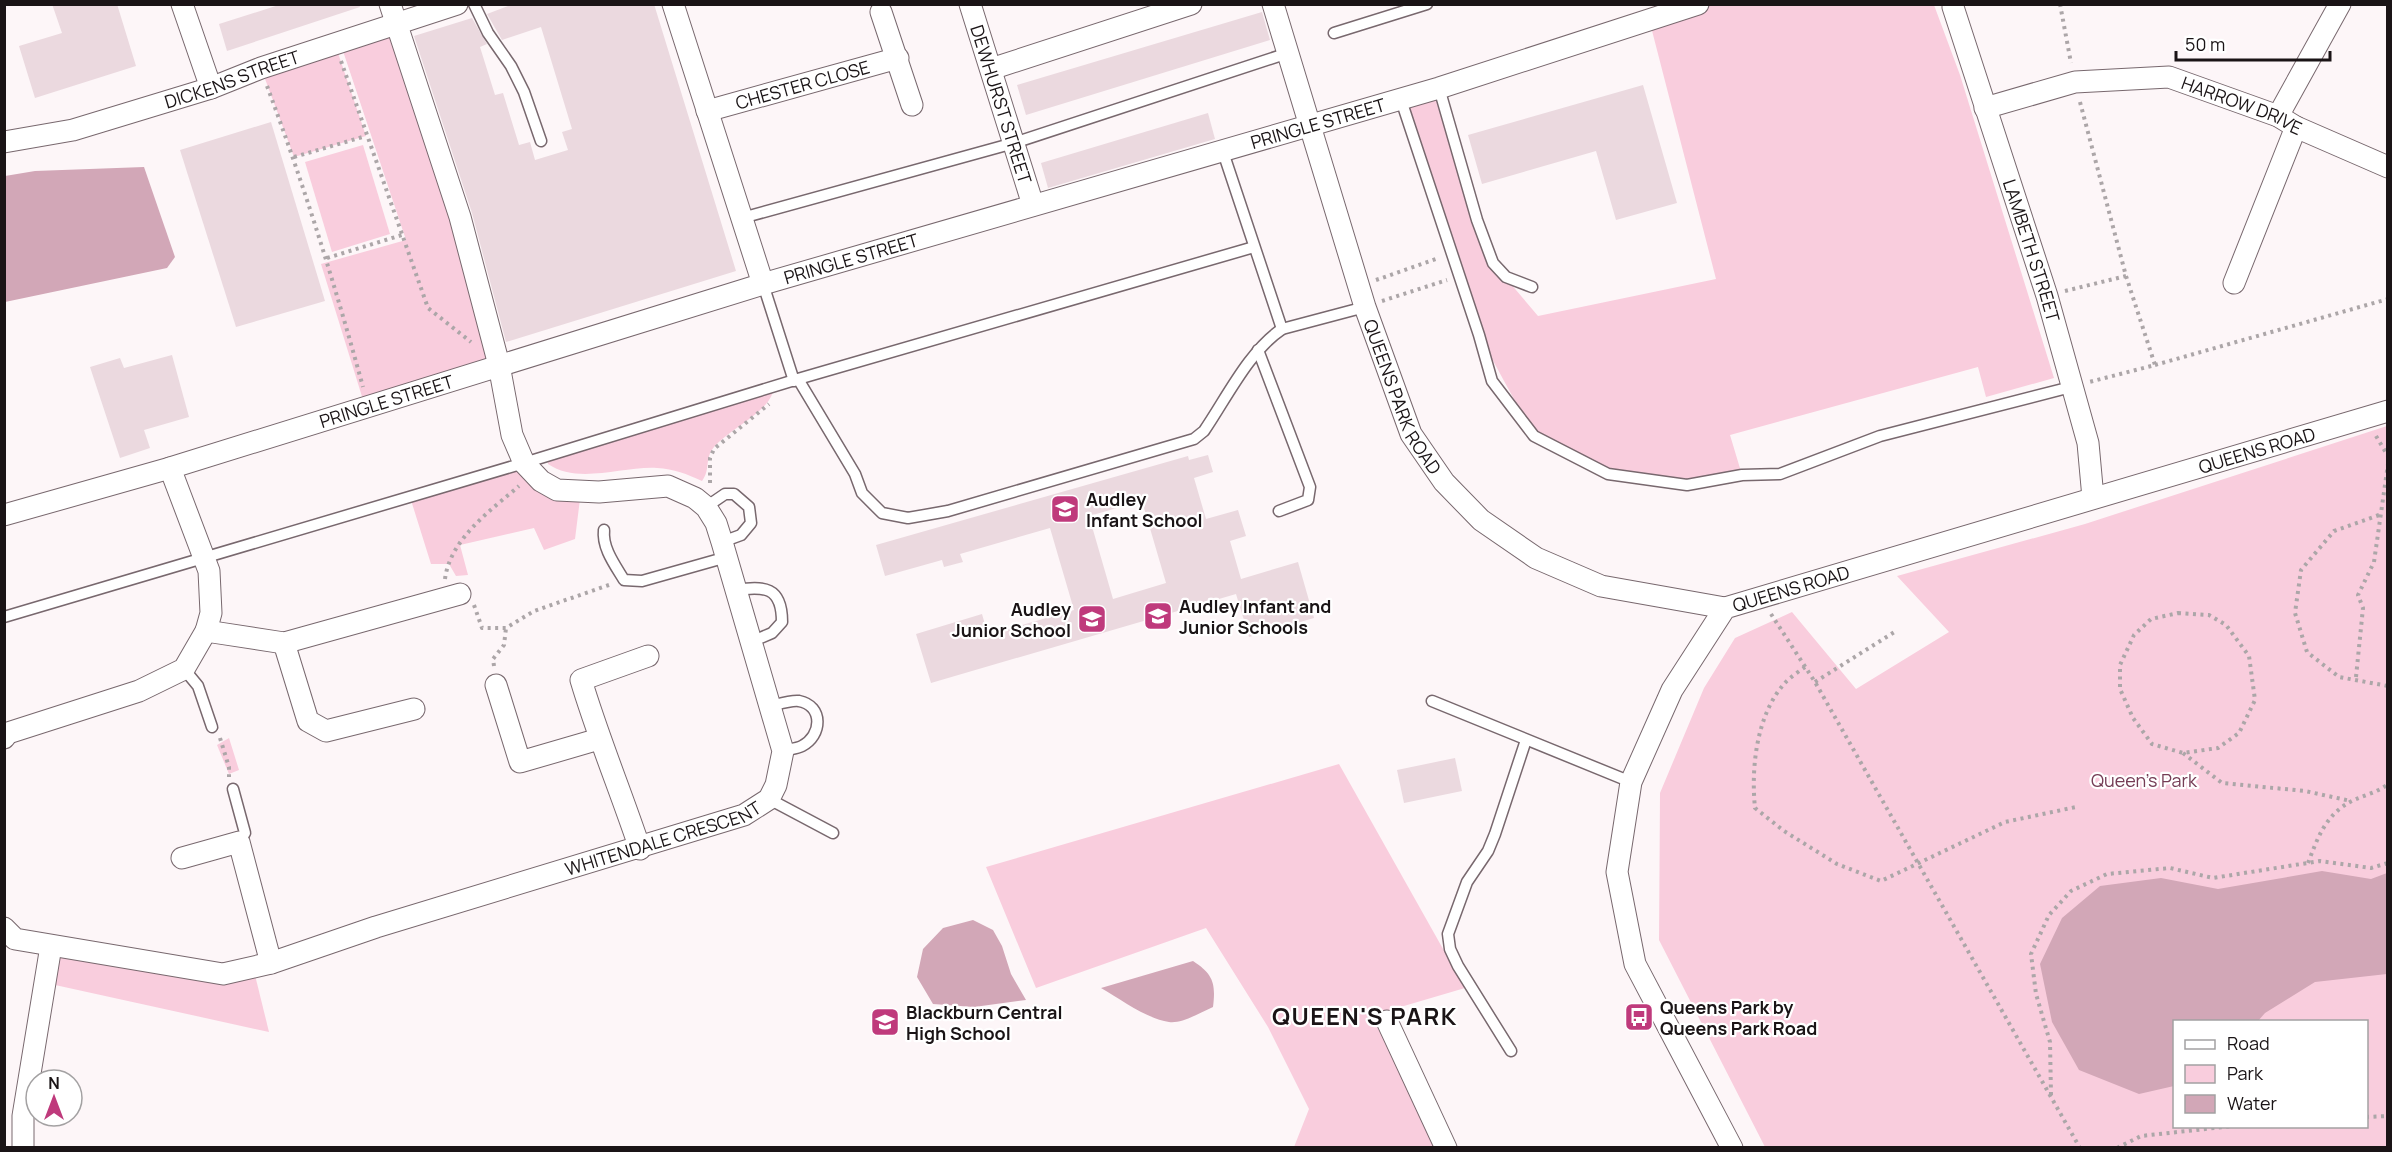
<svg xmlns="http://www.w3.org/2000/svg" width="2392" height="1152" font-family="Manrope,sans-serif">
	<style>
		.green { fill: #f9cddd; fill-rule: evenodd }
		.water { fill: #d2a7b7 }
		.building { fill: #ebd9df; fill-rule: evenodd }
		.lines { fill: none; stroke-linecap: round; stroke-linejoin: round }
		.lane-casing { stroke: #78686e; stroke-width: 13 }
		.street-casing { stroke: #78686e; stroke-width: 23 }
		.path { stroke: #aca6a8; stroke-width: 4; stroke-dasharray: 3 4.5; stroke-linecap: butt }
		.lane { stroke: #fff; stroke-width: 10 }
		.street { stroke: #fff; stroke-width: 21 }
		.labels { text-anchor: middle; dominant-baseline: central; stroke-width: 4.5; stroke-linejoin: round; paint-order: stroke }
		.street-label { font-size: 18px; fill: #1a1416; stroke: #fff }
		.poi-label { font-size: 18px; font-weight: bold; fill: #1a1416; stroke: #fff; text-anchor: start }
		.park-label { font-size: 18px; fill: #753c55; stroke: #fff }
		.district-label { font-size: 24px; font-weight: bold; letter-spacing: 1.5px; fill: #1a1416; stroke: #fff }
	</style>
	<rect width="100%" height="100%" fill="#fdf6f8"/>
	<g class="green">
		<polygon points="1711,4 1934,5 1960,75 2054,378 1986,397 1978,367 1730,435 1742,475 1687,485 1608,474 1534,436 1479,335 1401,100 1439,88 1493,263 1538,316 1716,279 1649,19"/>
		<polygon points="391,28 499,365 364,403 321,264 406,240 341,45"/>
		<polygon points="335,44 366,136 294,157 261,68"/>
		<polygon points="363,145 390,234 332,252 305,162"/>
		<path d="M773 392C766 414 729 429 714 447 704 459 711 469 702 481 687 474 674 469 657 468 623 466 578 485 548 464V460Z"/>
		<path d="M2387 426V1147H1765L1659 940 1660 793 1704 688 1735 638 1792 612 1856 689 1949 632 1897 576 2085 524ZM2174 1022H2366V1126H2174Z"/>
		<polygon points="524,463 581,491 575,539 544,550 534,528 460,545 468,575 456,576 449,564 431,564 410,497"/>
		<polygon points="229,738 239,770 229,774 217,745"/>
		<polygon points="1339,764 1465,988 1370,1016 1453,1147 1294,1147 1309,1109 1268,1027 1206,928 1036,988 986,867"/>
		<polygon points="51,946 253,967 269,1032 46,983"/>
	</g>
	<g class="water">
		<polygon points="144,167 175,257 167,268 5,302 5,176 35,171"/>
		<polygon points="2322,871 2371,879 2387,873 2387,974 2315,982 2265,1013 2258,1021 2174,1022 2174,1086 2139,1094 2079,1070 2052,1022 2040,964 2062,918 2100,886 2161,878 2218,889"/>
		<polygon points="973,920 993,930 1002,946 1011,974 1026,1000 974,1007 933,1004 917,977 923,949 943,928"/>
		<path d="M1193 961C1213 974 1216 983 1213 1007 1201 1012 1182 1024 1169 1022 1145 1018 1122 1000 1101 988Z"/>
	</g>
	<g class="building">
		<polygon points="52,4 117,4 136,66 35,98 19,46 62,33"/>
		<polygon points="282,4 359,4 360,7 227,51 219,24"/>
		<polygon points="513,4 654,4 736,271 506,342 472,213 414,36 472,18 487,44 480,47 495,95 503,93 519,145 530,142 535,160 568,150 562,132 572,129 541,27 502,40 487,14"/>
		<polygon points="1262,12 1270,40 1026,115 1017,85"/>
		<polygon points="1643,85 1677,203 1616,220 1596,151 1482,184 1468,135"/>
		<polygon points="1208,113 1215,139 1048,188 1041,163"/>
		<polygon points="271,122 325,301 236,327 180,150"/>
		<polygon points="172,355 189,417 144,430 150,448 120,458 90,367 120,358 124,368"/>
		<path d="M1208 455 1213 472 1194 478 1206 519 1238 510 1246 536 1230 541 1241 579 1298 562 1314 618 1249 637 1236 594 931 683 916 634 982 614 988 635 1074 610 1050 528 960 554 963 562 944 567 942 560 885 576 876 545 1188 456 1189 460ZM1142 501 1166 583 1113 599 1089 516Z"/>
		<polygon points="1455,758 1462,791 1404,803 1397,770"/>
	</g>
	<g class="lines">
		<g class="lane-casing">
			<g id="lane">
				<polyline points="474,4 488,33 511,66 524,92 541,141"/>
				<polyline points="1334,33 1427,4"/>
				<polyline points="1439,88 1477,220 1493,263 1506,277 1532,287"/>
				<polyline points="1401,100 1479,335 1492,381 1534,436 1608,474 1687,485 1742,475 1780,474 1880,436 2071,387"/>
				<polyline points="1223,152 1282,329"/>
				<polyline points="742,218 1014,143 1288,53"/>
				<polyline points="763,284 794,381"/>
				<polyline points="1258,350 1310,487 1308,500 1279,511"/>
				<path d="M798 379 855 474 862 493 882 513 908 518 948 511 1194 439 1204 431C1226 399 1249 351 1282 329L1365 307"/>
				<polyline points="706,507 725,494 734,494 749,507 751,523 741,535 722,542"/>
				<path d="M604 530C602 548 615 565 624 580L642 581 727 557"/>
				<path d="M735 590C764 586 782 586 782 622L772 633 751 642"/>
				<polyline points="4,617 524,463 798,379 1254,247"/>
				<polyline points="184,669 198,686 212,727"/>
				<polyline points="1432,701 1631,782"/>
				<path d="M771 706C779 704 791 700 799 701 824 706 822 736 802 746 796 749 789 749 783 751"/>
				<polyline points="233,789 245,833 239,842"/>
				<polyline points="769,799 833,833"/>
				<polyline points="1511,1051 1458,966 1450,949 1448,934 1467,882 1488,851 1495,834 1526,740"/>
			</g>
		</g>
		<g class="street-casing">
			<g id="street">
				<polyline points="182,4 211,88"/>
				<polyline points="673,4 763,284"/>
				<path id="s1" d="M970 4 1033 205"/>
				<path id="s2" d="M1273 4 1365 307 1411 434 1444 482 1481 520 1536 558 1601 586 1725 608"/>
				<path id="s3" d="M1953 7 2047 296 2088 443 2093 498"/>
				<polyline points="881,12 912,105"/>
				<polyline points="991,69 1191,4"/>
				<path id="s4" d="M1985 108 2075 82 2169 77 2278 116 2296 127 2388 167"/>
				<path id="s5" d="M707 111 898 58"/>
				<polyline points="2278,116 2340,4"/>
				<path id="s6" d="M4 142 73 130 211 88 261 68 457 4"/>
				<polyline points="2234,283 2296,127"/>
				<path id="s7" d="M4 515 170 468 763 284 1439 88 1698 4"/>
				<polyline points="206,631 284,643 460,594"/>
				<polyline points="284,643 308,721 326,731 414,709"/>
				<polyline points="496,685 520,762 599,739"/>
				<polyline points="4,738 8,733 139,691 184,669 206,631 211,613 209,571 170,468"/>
				<path d="M640 849C621 792 598 737 581 680L648 656"/>
				<polyline points="182,858 239,842 271,963"/>
				<path id="s8" d="M4 928 15 939 223 974 271 963 376 927 744 815 769 799 776 785 783 751 722 542 716 523 706 507 695 498 668 486 599 492 557 490 541 481 524 463 512 435 499 365 460 217 390 4"/>
				<polyline points="1387,1021 1446,1148"/>
				<polyline points="23,1148 23,1116 51,946"/>
				<path id="s9" d="M1732 1148 1635 964 1617 872 1631 782 1672 690 1725 608 2388 411"/>
			</g>
		</g>
		<g class="path">
			<polyline points="2060,4 2071,63"/>
			<polyline points="341,61 428,308 471,342"/>
			<path d="M267 86C304 185 335 285 363 387"/>
			<polyline points="2080,102 2126,276 2155,365 2089,382"/>
			<polyline points="294,157 366,136"/>
			<polyline points="327,258 402,235"/>
			<polyline points="1376,280 1439,258"/>
			<polyline points="2065,291 2126,276"/>
			<polyline points="1382,301 1447,280"/>
			<polyline points="2155,365 2388,299"/>
			<polyline points="2376,436 2388,456"/>
			<polyline points="710,483 710,458 714,449 769,404"/>
			<polyline points="2379,515 2334,531 2301,570 2295,613 2307,652 2339,677 2388,686"/>
			<path d="M445 579C450 539 491 510 519 486"/>
			<polyline points="474,605 482,628 506,628 534,611 609,585"/>
			<polygon points="2178,613 2209,615 2226,625 2249,656 2255,700 2239,733 2218,748 2183,753 2152,744 2133,718 2120,689 2120,665 2134,635 2151,619"/>
			<polyline points="1771,614 1815,682 2080,1148"/>
			<polyline points="494,666 493,659 504,645 506,628"/>
			<path d="M1805 667C1798 672 1789 678 1784 684 1756 716 1751 769 1755 808L1784 831 1837 864 1881 881 2005 822 2076 807"/>
			<polyline points="2356,677 2363,608 2358,595 2374,562 2388,464"/>
			<polyline points="1815,682 1896,631"/>
			<polyline points="220,738 229,767 229,777"/>
			<polyline points="2183,753 2222,783 2305,791 2351,801"/>
			<path d="M2308 863C2318 837 2326 813 2354 800 2365 795 2378 792 2388 784"/>
			<polyline points="2051,1095 2050,1042 2036,994 2031,954 2049,915 2071,891 2107,874 2170,868 2213,878 2320,861 2371,868 2388,863"/>
			<polyline points="2366,1117 2388,1116"/>
			<polyline points="2117,1148 2141,1136 2233,1126"/>
		</g>
		<use href="#lane" class="lane"/>
		<use href="#street" class="street"/>
	</g>
	<defs>
		<g id="school-square" transform="scale(1.5)"><rect x="-9" y="-9" width="18" height="18" rx="4" fill="#bf3a7c" stroke="#fff"/><path d="M0-5L7-2L0 1L-7-2ZM-4 1L0 2.5L4 1V4Q0 6-4 4Z" fill="#fff"/></g>
		<g id="bus-square" transform="scale(1.5)"><rect x="-9" y="-9" width="18" height="18" rx="4" fill="#bf3a7c" stroke="#fff"/><path d="M-5-6H5V4H4V6H2V4H-2V6H-4V4H-5ZM-3.5-4V0h7V-4ZM-3.5 1.2v1.5H-2V1.2ZM2 1.2v1.5H3.5V1.2Z" fill="#fff"/></g>
	</defs>
	<g fill-rule="evenodd">
		<use href="#school-square" x="1065" y="509"/>
		<use href="#school-square" x="1158" y="616"/>
		<use href="#school-square" x="1092" y="619"/>
		<use href="#bus-square" x="1639" y="1017"/>
		<use href="#school-square" x="885" y="1022"/>
	</g>
	<g class="labels">
		<g class="street-label">
			<text stroke="none"><textPath href="#s6" startOffset="237">DICKENS STREET</textPath></text>
			<text stroke="none"><textPath href="#s5" startOffset="99">CHESTER CLOSE</textPath></text>
			<text stroke="none"><textPath href="#s1" startOffset="105">DEWHURST STREET</textPath></text>
			<text stroke="none"><textPath href="#s4" startOffset="266">HARROW DRIVE</textPath></text>
			<text stroke="none"><textPath href="#s7" startOffset="1371">PRINGLE STREET</textPath></text>
			<text stroke="none"><textPath href="#s3" startOffset="256">LAMBETH STREET</textPath></text>
			<text stroke="none"><textPath href="#s7" startOffset="885">PRINGLE STREET</textPath></text>
			<text stroke="none"><textPath href="#s2" startOffset="414">QUEENS PARK ROAD</textPath></text>
			<text stroke="none"><textPath href="#s7" startOffset="399">PRINGLE STREET</textPath></text>
			<text stroke="none"><textPath href="#s9" startOffset="1146">QUEENS ROAD</textPath></text>
			<text stroke="none"><textPath href="#s9" startOffset="660">QUEENS ROAD</textPath></text>
			<text stroke="none"><textPath href="#s8" startOffset="687">WHITENDALE CRESCENT</textPath></text>
		</g>
		<g class="poi-label">
			<text x="1086" y="499">Audley<tspan x="1086" dy="21">Infant School</tspan></text>
			<text x="1179" y="606">Audley Infant and<tspan x="1179" dy="21">Junior Schools</tspan></text>
			<text x="1071" y="609" text-anchor="end">Audley<tspan x="1071" dy="21">Junior School</tspan></text>
			<text x="1660" y="1007">Queens Park by<tspan x="1660" dy="21">Queens Park Road</tspan></text>
			<text x="906" y="1012">Blackburn Central<tspan x="906" dy="21">High School</tspan></text>
		</g>
		<g class="park-label">
			<text x="2144" y="780">Queen's Park</text>
		</g>
		<g class="district-label">
			<text x="1365" y="1015">QUEEN'S PARK</text>
		</g>
	</g>
	<rect width="2392" height="1152" fill="none" stroke="#1a1416" stroke-width="12"/>
	<rect x="2173" y="1020" width="195" height="108" fill="#ffffff" stroke="#a3a1a2" stroke-width="1.5"/>
	<rect x="2185" y="1040" width="30" height="9" fill="#ffffff" stroke="#a3a1a2" stroke-width="1.5"/>
	<text x="2227" y="1050" font-size="18" fill="#1a1416">Road</text>
	<rect x="2185" y="1065" width="30" height="18" fill="#f9cddd" stroke="#a3a1a2" stroke-width="1.5"/>
	<text x="2227" y="1080" font-size="18" fill="#1a1416">Park</text>
	<rect x="2185" y="1095" width="30" height="18" fill="#d2a7b7" stroke="#a3a1a2" stroke-width="1.5"/>
	<text x="2227" y="1110" font-size="18" fill="#1a1416">Water</text>
	<g transform="translate(54 1098)"><circle r="28" fill="#ffffff" stroke="#a3a1a2" stroke-width="1.5"/>
	<path d="M0-4.5L10 22L0 15L-10 22Z" fill="#bf3a7c"/>
	<text y="-9" font-size="16" font-weight="bold" text-anchor="middle" fill="#1a1416">N</text>
	</g>
	<path d="M2176 51v9h154v-9" fill="none" stroke="#1a1416" stroke-width="3"/>
	<text x="2185" y="51" font-size="18" fill="#1a1416" stroke="#ffffff" stroke-width="4.5" paint-order="stroke">50 m</text>
</svg>
